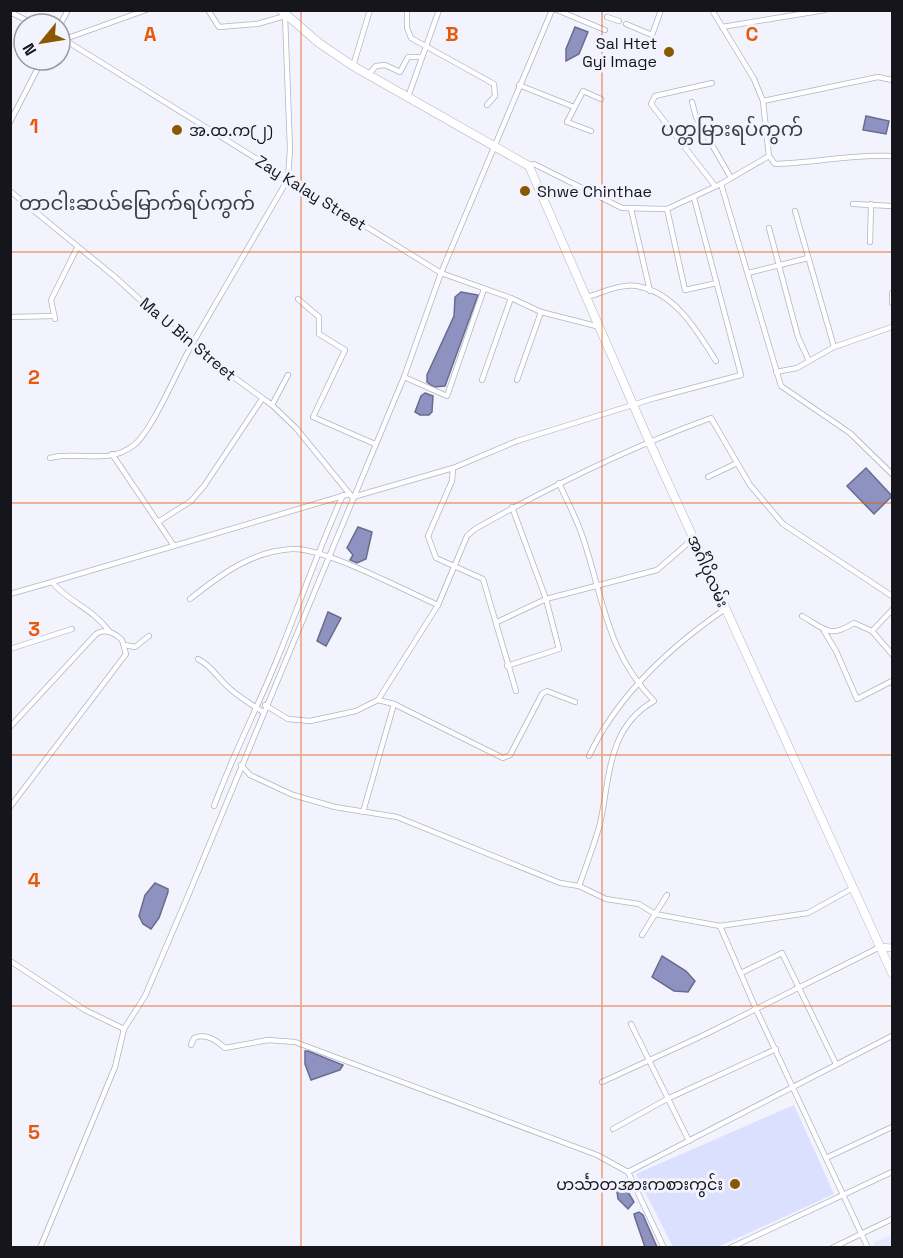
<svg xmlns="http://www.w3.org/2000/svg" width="903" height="1258" font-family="'Space Grotesk','Noto Sans Myanmar',sans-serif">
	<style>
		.built { fill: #e6e8fc }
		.green { fill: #dce0ff }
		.water { fill: #8d92c0; stroke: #696c8e; stroke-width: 1.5 }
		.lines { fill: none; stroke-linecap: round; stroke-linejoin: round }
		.street-casing { stroke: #b2b4c4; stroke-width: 6 }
		.secondary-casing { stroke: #b2b4c4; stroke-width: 8 }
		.primary-casing { stroke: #b2b4c4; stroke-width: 9 }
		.street { stroke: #fff; stroke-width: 4.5 }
		.secondary { stroke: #fff; stroke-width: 7 }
		.primary { stroke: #fff; stroke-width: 8 }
		.grid { fill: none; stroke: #e8590c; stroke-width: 1.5; stroke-opacity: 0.55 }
		.poi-dot { fill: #8a5702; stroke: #f2f3fd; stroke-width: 2 }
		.labels { text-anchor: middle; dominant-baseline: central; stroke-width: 6; stroke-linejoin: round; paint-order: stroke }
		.poi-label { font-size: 16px; fill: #15151b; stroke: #f2f3fd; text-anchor: end }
		.street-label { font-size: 16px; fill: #15151b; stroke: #f2f3fd }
		.quarter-label { font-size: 20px; fill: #3b3c49; stroke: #f2f3fd }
		.grid-label { font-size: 20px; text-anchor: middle; font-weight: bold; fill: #e8590c; stroke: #f2f3fd; stroke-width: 6; stroke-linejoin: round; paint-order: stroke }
	</style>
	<rect width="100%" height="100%" fill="#f2f3fd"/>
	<polygon class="built" points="892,1235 892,1247 875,1247 873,1243"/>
	<polygon class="green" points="794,1105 834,1194 718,1247 673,1247 636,1174"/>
	<g class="water">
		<polygon points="575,27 588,32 579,54 566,61 566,49"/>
		<polygon points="866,116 889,121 886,134 863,130"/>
		<polygon points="461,292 478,295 445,386 434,387 427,382 427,375 454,316 455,297"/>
		<polygon points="425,393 433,396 432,412 429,415 420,415 415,412 421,396"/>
		<polygon points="866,468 892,496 874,514 847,486"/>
		<polygon points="358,527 372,532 366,559 357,563 350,560 353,555 347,548"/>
		<polygon points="328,612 341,618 326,646 317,641"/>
		<polygon points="155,883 168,889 168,892 159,918 151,929 143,924 139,916 145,895"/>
		<polygon points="662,956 686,971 695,981 688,992 674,991 652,977"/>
		<polygon points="305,1051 308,1051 343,1065 340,1070 311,1080 305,1064"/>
		<polygon points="625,1187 634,1202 628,1209 618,1199 617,1192"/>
		<polygon points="639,1212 643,1215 657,1247 645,1247 635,1218 634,1214"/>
	</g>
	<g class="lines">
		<g class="street-casing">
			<g id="street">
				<polyline points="407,10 407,28 411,38 494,84 495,96 487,105"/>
				<polyline points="557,10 605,30"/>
				<polyline points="10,12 34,24"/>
				<polyline points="607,17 619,21"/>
				<polyline points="626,24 652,35 661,10"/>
				<polyline points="60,25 68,10"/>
				<polyline points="722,27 825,10"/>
				<polyline points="60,37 441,273 511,298 482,380"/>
				<polyline points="65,39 146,10"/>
				<polyline points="353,66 370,10"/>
				<polyline points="368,75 376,66 385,65 400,72 408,57 422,57"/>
				<polyline points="712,83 655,96 651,104 715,186"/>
				<polyline points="519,85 574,107"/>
				<polyline points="408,97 439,10"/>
				<polyline points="763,101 878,77 892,80"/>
				<polyline points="692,102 696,117 731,178"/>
				<polyline points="10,122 42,60"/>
				<polyline points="591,131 567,122 583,91 601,99"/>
				<path d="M769 156 775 164C815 163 853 154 892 156"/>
				<polyline points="529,166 534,164 622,208 667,209 721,184 769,156 763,101 754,79 712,10"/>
				<polyline points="721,184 781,386 850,433 892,474"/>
				<polyline points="10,191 115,277 191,346 272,405 296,428 353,498"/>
				<polyline points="853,204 892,206"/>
				<polyline points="631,209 650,291"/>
				<polyline points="667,209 685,290 717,283"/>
				<polyline points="795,211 834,347"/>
				<polyline points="769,228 798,337 809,361"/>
				<polyline points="870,242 871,204"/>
				<polyline points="748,273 808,258"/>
				<polyline points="892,293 892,303"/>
				<path d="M587 297C601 293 623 283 637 286 676 293 697 331 716 361"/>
				<polyline points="511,298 541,312 600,327"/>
				<polyline points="298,299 319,317 319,334 345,350 313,417 375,444"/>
				<polyline points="10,317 54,316"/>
				<polyline points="55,319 51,300 77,248"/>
				<polyline points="776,372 797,368 834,347 892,327"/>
				<polyline points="404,377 447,396 484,289"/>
				<polyline points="517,380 541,312"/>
				<polyline points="272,405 288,375"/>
				<polyline points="112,454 174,546"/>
				<path d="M50 458C77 450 108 466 134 445 152 431 178 369 191 346 223 290 256 235 288 179L290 149 285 16 257 24 219 27 208 10"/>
				<polyline points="453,468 452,481 428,536 436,558 483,579 516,691"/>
				<polyline points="708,477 737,463"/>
				<path d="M559 483C567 501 577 519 583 538 604 600 606 651 654 701 607 727 610 779 600 824 594 845 586 866 579 886"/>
				<polyline points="353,497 453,468 517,441 655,398 741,375 694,198"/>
				<polyline points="158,522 191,501 204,486 262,399"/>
				<polyline points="10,594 52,582"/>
				<path d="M190 599C220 575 252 551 292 549 324 547 405 591 438 605"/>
				<path d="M802 616C825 629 829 639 854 623L872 631 892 654"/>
				<polyline points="497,622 546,599 657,570 694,538"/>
				<path d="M109 631C91 607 68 602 52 582L349 494"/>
				<polyline points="824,631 836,651 857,699 892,681"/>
				<polyline points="872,631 892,610"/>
				<polyline points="125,645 135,647 149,636"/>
				<polyline points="10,649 72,629"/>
				<path d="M198 659C211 666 215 674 225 684 236 696 250 703 263 712"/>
				<polyline points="507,666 559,649 546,599 512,507"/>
				<polyline points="378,700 394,704 503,758 510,755 542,694 547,691 575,702"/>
				<path d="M265 705 288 719 310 721 356 711 378 700 438 605 467 536 475 529C551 486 628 448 711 418L750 485 783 524 892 596"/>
				<path d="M10 727 96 634C105 628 115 633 122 640L126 654 10 807"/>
				<path d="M589 756C617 696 670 647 725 609"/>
				<polyline points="241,765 250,775 293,795 335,807 397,817 560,883 579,886 606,899 639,904 655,914 720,926 808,913 853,888"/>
				<path d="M214 806C232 757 256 711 276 662 299 606 318 550 343 495"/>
				<polyline points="363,812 394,704"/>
				<polyline points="720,926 756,1009 868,1248"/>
				<polyline points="642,935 667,895"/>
				<polyline points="10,961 85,1010 124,1029"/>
				<polyline points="741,973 782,953 836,1064"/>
				<polyline points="631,1024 689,1141"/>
				<path d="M191 1045 194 1038C206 1033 216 1040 225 1048L268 1040 295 1042 597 1155 628 1172 664 1248"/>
				<polyline points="602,1082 704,1035 880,947"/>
				<polyline points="613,1129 667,1099 776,1049"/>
				<polyline points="826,1158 892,1127"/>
				<polyline points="628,1172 892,1036"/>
				<polyline points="40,1248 115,1067 124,1029 145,996 187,898 404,377 441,273 552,10"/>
				<polyline points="730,1248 892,1172"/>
				<polyline points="832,1248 892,1219"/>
			</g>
		</g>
		<g class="secondary-casing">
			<polyline id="secondary" points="880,947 892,948"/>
		</g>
		<g class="primary-casing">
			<polyline id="primary" points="281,10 319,43 353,66 529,166 649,441 892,973"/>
		</g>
		<use href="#street" class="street"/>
		<use href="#secondary" class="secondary"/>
		<use href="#primary" class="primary"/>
	</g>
	<path class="grid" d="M301 10V1248M602 10V1248M10 252H892M10 503H892M10 755H892M10 1006H892"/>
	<g class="poi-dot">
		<circle cx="669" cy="52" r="6"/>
		<circle cx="177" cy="130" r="6"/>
		<circle cx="525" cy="191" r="6"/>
		<circle cx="735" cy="1184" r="6"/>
	</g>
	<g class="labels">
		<g class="poi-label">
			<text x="657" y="43">Sal Htet<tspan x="657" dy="18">Gyi Image</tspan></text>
			<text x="189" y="130" text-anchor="start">အ.ထ.က(၂)</text>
			<text x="537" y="191" text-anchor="start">Shwe Chinthae</text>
			<text x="723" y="1184">ဟင်္သာတအားကစားကွင်း</text>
		</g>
		<g class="street-label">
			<text transform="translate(311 193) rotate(32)">Zay Kalay Street</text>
			<text transform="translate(188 339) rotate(40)">Ma U Bin Street</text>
			<text transform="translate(708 571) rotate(66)">အင်္ဂါပိုလမ်း</text>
		</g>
		<g class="quarter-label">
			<text x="732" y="129">ပတ္တမြားရပ်ကွက်</text>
			<text x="137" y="203">တာငါးဆယ်မြောက်ရပ်ကွက်</text>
		</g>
	</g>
	<g class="grid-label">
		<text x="150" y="41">A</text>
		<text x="452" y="41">B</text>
		<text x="752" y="41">C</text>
		<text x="34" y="133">1</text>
		<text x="34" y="384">2</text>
		<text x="34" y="636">3</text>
		<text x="34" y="887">4</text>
		<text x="34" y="1139">5</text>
	</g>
	<rect width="903" height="1258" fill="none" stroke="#15151b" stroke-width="24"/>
	<g transform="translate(42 42) rotate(240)"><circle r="28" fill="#f2f3fd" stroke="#9a9aa3" stroke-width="1.5"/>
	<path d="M0-4.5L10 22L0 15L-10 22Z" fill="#8a5702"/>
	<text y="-9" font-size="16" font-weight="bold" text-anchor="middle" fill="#15151b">N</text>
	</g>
</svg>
